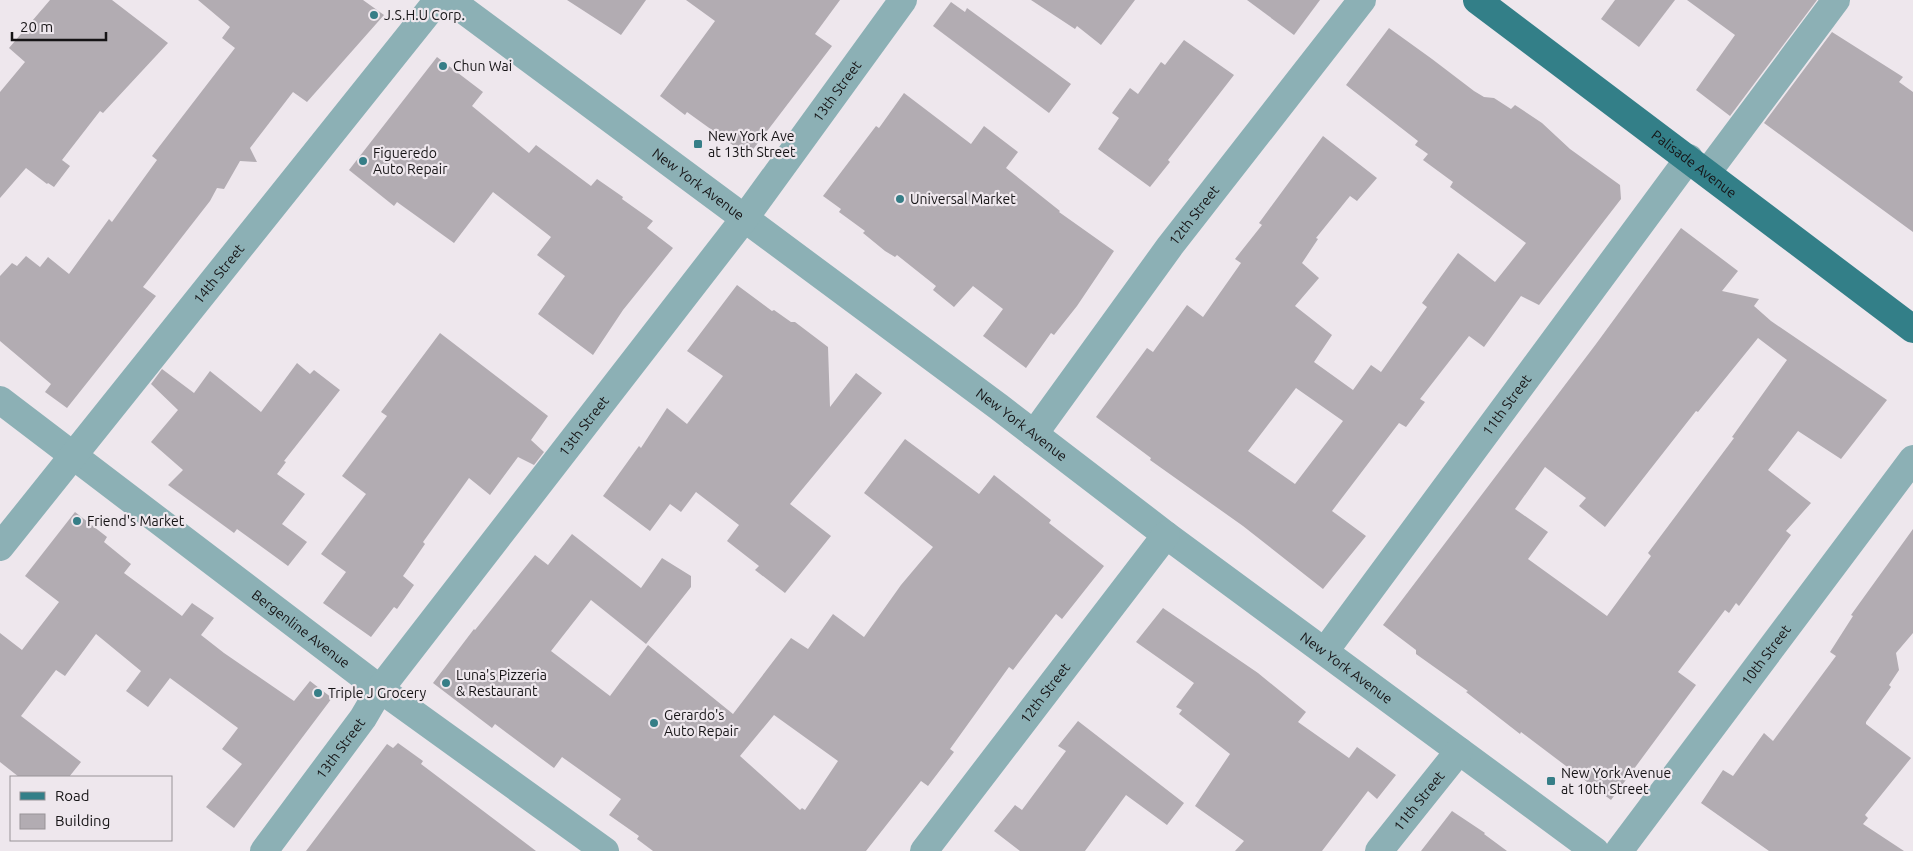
<svg xmlns="http://www.w3.org/2000/svg" width="1913" height="851" font-family="Ubuntu,sans-serif">
	<style>
		.building { fill: #b2acb2; fill-rule: evenodd }
		.lines { fill: none; stroke-linecap: round; stroke-linejoin: round }
		.minor { stroke: #8cb0b5; stroke-width: 28 }
		.major { stroke: #337f88; stroke-width: 28 }
		.poi-dot { fill: #367e87; stroke: #eee7ed; stroke-width: 2 }
		.labels { text-anchor: middle; dominant-baseline: central; stroke-width: 4.5; stroke-linejoin: round; paint-order: stroke }
		.poi-label { font-size: 14px; fill: #161416; stroke: #eee7ed; text-anchor: start }
		.street-label { font-size: 14px; fill: #161416; stroke: #eee7ed }
	</style>
	<rect width="100%" height="100%" fill="#eee7ed"/>
	<g class="building">
		<polygon points="50,0 112,0 168,43 103,113 100,111 62,160 70,166 54,187 48,183 47,184 26,168 0,198 0,92 25,62 9,48"/>
		<polygon points="198,0 363,0 384,15 307,102 293,92 250,148 257,162 240,161 224,189 217,188 210,201 143,287 156,296 67,408 45,392 51,384 0,341 0,276 12,263 17,266 26,256 40,267 48,257 69,274 109,219 112,222 157,160 152,156 235,48 222,38 230,27"/>
		<polygon points="567,0 646,0 621,35"/>
		<polygon points="686,0 840,0 815,34 832,46 748,156 687,112 685,115 660,96 715,21"/>
		<polygon points="1031,0 1135,0 1101,45 1077,26 1075,29"/>
		<polygon points="1247,0 1320,0 1294,35"/>
		<polygon points="1615,0 1675,0 1639,47 1601,19"/>
		<polygon points="1687,0 1817,0 1730,116 1696,90 1735,35"/>
		<polygon points="951,2 965,12 967,8 1071,84 1049,113 933,26"/>
		<path d="M1389 28 1432 59 1474 91 1484 97 1494 98 1511 109 1515 105 1542 123 1570 149 1620 185 1621 199 1539 305 1521 296 1484 347 1469 336 1420 399 1425 402 1406 427 1399 423 1332 511 1366 536 1323 589 1243 526 1150 460 1151 458 1096 417 1147 348 1153 352 1187 305 1203 317 1241 263 1235 259 1262 225 1259 223 1323 136 1377 178 1357 201 1350 196 1316 238 1318 239 1302 263 1319 278 1295 306 1332 335 1314 362 1353 390 1371 365 1381 372 1427 307 1422 303 1458 253 1495 282 1526 243 1450 187 1453 182 1423 160 1428 154 1415 145 1418 141 1346 85ZM1296 388 1343 421 1295 484 1248 451Z"/>
		<polygon points="1832,32 1903,77 1899,82 1913,92 1913,232 1764,123"/>
		<polygon points="1184,40 1234,75 1168,160 1170,162 1150,187 1098,149 1119,118 1112,113 1130,88 1138,94 1161,62 1165,65"/>
		<polygon points="437,57 483,92 472,106 529,153 536,145 591,186 597,179 623,197 622,199 653,221 647,228 673,248 623,310 593,355 538,314 565,276 537,255 551,237 493,192 454,243 397,202 394,206 349,170"/>
		<polygon points="904,93 971,144 984,126 1018,152 1006,168 1060,211 1059,212 1114,251 1077,306 1054,335 1051,333 1026,368 983,336 1003,309 973,286 954,307 933,290 936,286 897,255 895,257 885,251 863,233 865,231 839,212 841,209 823,196 876,126 879,128"/>
		<path d="M1681 228 1738 271 1722 291 1759 299 1754 306 1771 321 1887 400 1841 459 1798 431 1768 470 1811 503 1786 531 1791 535 1739 606 1736 603 1729 613 1725 610 1678 672 1696 685 1611 800 1521 732 1520 734 1466 692 1468 691 1416 654V650L1383 625 1596 344ZM1758 338 1787 360 1732 437 1734 438 1648 553 1651 556 1607 616 1528 559 1548 532 1515 509 1545 467 1586 498 1579 506 1605 527 1696 411 1698 412Z"/>
		<polygon points="737,285 772,311 774,310 791,322 795,322 828,347 830,407 856,373 882,393 790,504 831,536 785,593 755,570 759,566 727,541 739,525 696,492 681,512 670,504 650,531 603,496 639,446 641,448 667,408 687,424 723,376 687,351"/>
		<polygon points="440,333 548,416 531,440 544,452 534,465 518,457 490,495 469,478 423,542 425,544 403,576 414,585 397,609 394,607 371,637 323,603 346,572 321,554 366,494 342,476 387,416 381,412"/>
		<polygon points="297,363 310,374 314,370 340,390 284,461 286,462 277,474 305,494 282,524 307,542 288,566 237,529 234,533 168,485 183,470 151,442 178,410 151,384 162,369 194,393 210,371 261,412"/>
		<path d="M905 439 979 494 994 475 1051 520 1049 523 1104 566 1062 619 1056 614 1013 670 1009 667 950 749 954 752 928 786 921 781 866 851H653L637 839 639 836 609 815 621 799 562 757 554 768 495 724 492 728 433 683 474 629 475 630 535 555 548 565 572 534 641 588 662 558 691 576V587L646 644 591 600 551 651 610 696 648 645 733 714 791 638 808 649 833 614 864 637 901 585 933 547 864 493ZM774 715 838 761 805 810 802 808 800 810 740 756Z"/>
		<polygon points="75,512 107,537 104,542 131,564 124,573 182,616 192,603 214,618 201,635 224,653 294,701 310,681 332,698 234,828 206,807 242,764 222,749 238,728 170,678 148,707 126,691 141,671 96,634 65,676 56,670 21,716 81,762 69,777 19,777 0,762 0,633 22,650 59,602 25,576"/>
		<polygon points="1913,529 1913,633 1896,653 1899,670 1889,685 1891,687 1866,722 1866,724 1911,758 1865,815 1868,818 1863,824 1904,851 1769,851 1701,803 1723,770 1733,776 1764,733 1773,741 1836,656 1830,652 1853,616 1851,615"/>
		<polygon points="1163,608 1258,673 1306,712 1298,722 1349,758 1357,747 1396,775 1377,799 1368,791 1322,851 1235,851 1244,841 1195,806 1230,754 1179,714 1182,710 1176,707 1194,683 1136,642"/>
		<polygon points="1078,721 1184,803 1167,825 1126,795 1085,851 1020,851 994,831 1015,805 1022,810 1066,751 1058,746"/>
		<polygon points="398,743 423,761 421,764 536,851 306,851 387,744 393,748"/>
		<polygon points="1452,811 1485,833 1484,834 1507,851 1421,851"/>
	</g>
	<g class="lines">
		<g class="minor">
			<path id="s1" d="M450 0 999 407 1166 535 1595 851"/>
			<polyline points="1707,173 1836,0"/>
			<path id="s2" d="M0 400 380 689 605 851"/>
			<path id="s3" d="M1034 434 1170 246 1362 0"/>
			<path id="s4" d="M0 547 438 0"/>
			<path id="s5" d="M1325 651 1689 158"/>
			<path id="s6" d="M264 851 363 718 380 689 744 219 903 0"/>
			<path id="s7" d="M924 851 1166 535"/>
			<path id="s8" d="M1379 851 1459 751"/>
			<path id="s9" d="M1619 851 1913 459"/>
		</g>
		<path class="major" id="s10" d="M1477 0 1913 329"/>
	</g>
	<g class="poi-dot">
		<circle cx="374" cy="15" r="5"/>
		<circle cx="443" cy="66" r="5"/>
		<rect x="693" y="139" width="10" height="10" rx="2.5"/>
		<circle cx="363" cy="161" r="5"/>
		<circle cx="900" cy="199" r="5"/>
		<circle cx="77" cy="521" r="5"/>
		<circle cx="446" cy="683" r="5"/>
		<circle cx="318" cy="693" r="5"/>
		<circle cx="654" cy="723" r="5"/>
		<rect x="1546" y="776" width="10" height="10" rx="2.5"/>
	</g>
	<g class="labels">
		<g class="poi-label">
			<text x="384" y="15">J.S.H.U Corp.</text>
			<text x="453" y="66">Chun Wai</text>
			<text x="708" y="136">New York Ave<tspan x="708" dy="16">at 13th Street</tspan></text>
			<text x="373" y="153">Figueredo<tspan x="373" dy="16">Auto Repair</tspan></text>
			<text x="910" y="199">Universal Market</text>
			<text x="87" y="521">Friend's Market</text>
			<text x="456" y="675">Luna's Pizzeria<tspan x="456" dy="16">&amp; Restaurant</tspan></text>
			<text x="328" y="693">Triple J Grocery</text>
			<text x="664" y="715">Gerardo's<tspan x="664" dy="16">Auto Repair</tspan></text>
			<text x="1561" y="773">New York Avenue<tspan x="1561" dy="16">at 10th Street</tspan></text>
		</g>
		<g class="street-label">
			<text stroke="none"><textPath href="#s6" startOffset="952">13th Street</textPath></text>
			<text stroke="none"><textPath href="#s10" startOffset="272">Palisade Avenue</textPath></text>
			<text stroke="none"><textPath href="#s1" startOffset="309">New York Avenue</textPath></text>
			<text stroke="none"><textPath href="#s3" startOffset="271">12th Street</textPath></text>
			<text stroke="none"><textPath href="#s4" startOffset="350">14th Street</textPath></text>
			<text stroke="none"><textPath href="#s5" startOffset="306">11th Street</textPath></text>
			<text stroke="none"><textPath href="#s6" startOffset="532">13th Street</textPath></text>
			<text stroke="none"><textPath href="#s1" startOffset="712">New York Avenue</textPath></text>
			<text stroke="none"><textPath href="#s2" startOffset="378">Bergenline Avenue</textPath></text>
			<text stroke="none"><textPath href="#s9" startOffset="245">10th Street</textPath></text>
			<text stroke="none"><textPath href="#s1" startOffset="1118">New York Avenue</textPath></text>
			<text stroke="none"><textPath href="#s7" startOffset="199">12th Street</textPath></text>
			<text stroke="none"><textPath href="#s6" startOffset="128">13th Street</textPath></text>
			<text stroke="none"><textPath href="#s8" startOffset="64">11th Street</textPath></text>
		</g>
	</g>
	<rect x="10" y="776" width="162" height="65" fill="#eee7ed" stroke="#989397"/>
	<rect x="20" y="792" width="25" height="8" fill="#337f88" stroke="#989397"/>
	<text x="55" y="801" font-size="15" fill="#161416">Road</text>
	<rect x="20" y="814" width="25" height="15" fill="#b2acb2" stroke="#989397"/>
	<text x="55" y="826" font-size="15" fill="#161416">Building</text>
	<path d="M12 32v8h94v-8" fill="none" stroke="#161416" stroke-width="2.5"/>
	<text x="20" y="32" font-size="15" fill="#161416" stroke="#eee7ed" stroke-width="4" paint-order="stroke">20 m</text>
</svg>
